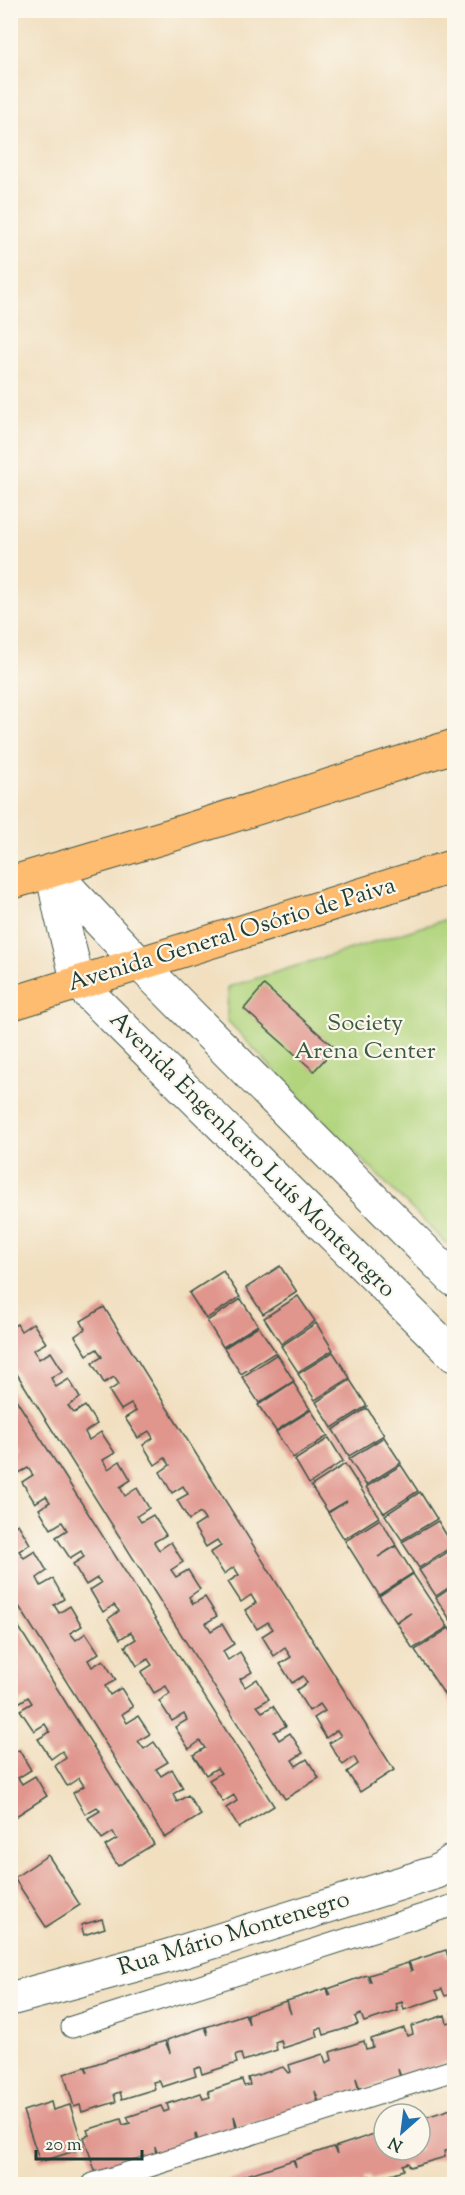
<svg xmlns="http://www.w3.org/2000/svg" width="465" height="2195" font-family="'Sorts Mill Goudy',serif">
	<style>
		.green { fill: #b1d47d; stroke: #688858; stroke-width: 1.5 }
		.building { fill: #e0958d }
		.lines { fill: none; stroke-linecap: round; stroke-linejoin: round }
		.lane-casing { stroke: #3e5549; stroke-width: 23 }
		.street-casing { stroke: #3e5549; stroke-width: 35 }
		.primary-casing { stroke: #3e5549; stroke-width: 35 }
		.lane { stroke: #fff; stroke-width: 21 }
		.street { stroke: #fff; stroke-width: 33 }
		.primary { stroke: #febc70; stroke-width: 33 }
		.labels { text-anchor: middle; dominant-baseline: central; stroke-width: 4.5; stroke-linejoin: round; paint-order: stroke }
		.street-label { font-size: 24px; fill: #1f3d34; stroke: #fbf7ec }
		.park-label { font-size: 24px; fill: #3c5b43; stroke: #fbf7ec }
	</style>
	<rect width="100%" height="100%" fill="#fbf7ec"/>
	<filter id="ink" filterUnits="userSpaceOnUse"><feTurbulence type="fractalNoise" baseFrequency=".0167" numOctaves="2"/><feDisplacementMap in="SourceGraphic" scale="12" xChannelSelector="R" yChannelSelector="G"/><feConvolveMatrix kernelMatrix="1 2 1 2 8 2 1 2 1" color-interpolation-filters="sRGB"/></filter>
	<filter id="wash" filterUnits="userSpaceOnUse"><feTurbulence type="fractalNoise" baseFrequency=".008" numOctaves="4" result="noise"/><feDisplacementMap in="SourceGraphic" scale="24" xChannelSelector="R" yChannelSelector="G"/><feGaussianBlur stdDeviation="1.35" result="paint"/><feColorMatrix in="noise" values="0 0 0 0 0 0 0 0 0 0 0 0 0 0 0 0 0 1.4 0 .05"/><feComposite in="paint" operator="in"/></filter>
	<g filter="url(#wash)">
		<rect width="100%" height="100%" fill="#f1dfc0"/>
		<polygon class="green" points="454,917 454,1251 298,1096 227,1020 228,987"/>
		<g id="blocks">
			<g class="building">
				<polygon points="264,985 335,1048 314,1071 244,1009"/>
				<polygon points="280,1266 297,1292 263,1314 246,1288"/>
				<polygon points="223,1271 240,1297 206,1319 189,1293"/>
				<polygon points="298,1296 315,1321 281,1344 264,1318"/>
				<polygon points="241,1299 258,1325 223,1347 207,1321"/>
				<polygon points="104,1307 394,1770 360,1792 347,1772 358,1764 354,1757 343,1765 329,1743 341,1736 337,1730 326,1738 314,1718 325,1711 320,1704 309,1711 296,1690 307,1683 303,1676 292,1683 280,1664 291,1657 285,1648 274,1656 262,1636 273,1629 268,1622 257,1629 245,1610 256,1603 251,1595 241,1602 228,1582 239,1575 234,1567 224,1574 210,1553 221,1546 217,1540 206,1547 194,1527 205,1520 200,1513 189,1520 177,1500 188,1494 183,1486 172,1493 160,1472 170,1465 165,1458 155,1465 143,1445 153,1438 149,1431 138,1438 125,1418 136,1411 131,1404 121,1410 109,1391 119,1384 114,1377 104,1383 92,1363 102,1357 97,1349 87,1355 75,1336 85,1329 81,1321"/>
				<polygon points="33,1323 46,1343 33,1350 39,1359 51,1352 63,1371 51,1378 56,1387 69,1379 80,1398 68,1406 74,1413 85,1406 97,1424 85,1432 89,1440 101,1432 115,1453 103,1460 108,1469 120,1461 131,1480 120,1487 125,1496 137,1488 149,1508 137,1516 141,1522 153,1515 166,1535 154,1542 159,1550 171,1542 183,1562 171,1570 176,1577 188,1570 200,1589 189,1597 193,1604 205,1597 217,1616 206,1623 211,1631 222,1624 234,1644 223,1651 228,1660 240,1652 252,1672 240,1679 245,1687 257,1679 269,1699 257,1706 262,1712 273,1706 286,1726 274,1732 279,1740 290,1733 303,1753 292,1760 296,1766 307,1759 319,1778 285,1799 10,1363 10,1328 17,1324 21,1331"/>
				<polygon points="316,1323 333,1350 298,1372 281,1346"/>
				<polygon points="258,1326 276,1352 241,1374 224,1348"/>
				<polygon points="333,1352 350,1378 315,1400 298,1374"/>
				<polygon points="277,1354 294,1381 259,1403 242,1377"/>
				<polygon points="350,1380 367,1406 332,1428 316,1402"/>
				<polygon points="293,1382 310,1409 276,1431 258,1405"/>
				<polygon points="10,1390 274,1806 239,1828 226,1808 237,1801 234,1795 223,1802 209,1780 221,1773 217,1768 206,1775 193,1755 205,1748 200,1741 189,1749 175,1727 187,1720 184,1714 172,1721 159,1701 170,1694 166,1686 154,1693 141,1672 152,1665 148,1659 137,1666 125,1646 136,1639 131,1632 120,1639 108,1619 119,1611 114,1605 103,1612 90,1590 101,1583 97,1578 86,1585 73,1564 84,1557 81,1551 70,1558 56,1537 67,1530 62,1522 51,1529 39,1509 50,1502 46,1496 35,1503 22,1482 33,1475 28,1468 17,1474 10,1464 10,1451 16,1448 10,1442"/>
				<polygon points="367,1408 384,1435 349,1456 333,1430"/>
				<polygon points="311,1410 328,1436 293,1458 276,1432"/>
				<polygon points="384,1437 401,1463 366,1485 349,1459"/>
				<polygon points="329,1438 343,1461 309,1484 295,1460"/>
				<polygon points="345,1464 379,1517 344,1539 328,1513 347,1501 328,1512 311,1486"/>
				<polygon points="401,1465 418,1491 384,1513 366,1487"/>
				<polygon points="420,1492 437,1519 402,1540 385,1515"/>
				<polygon points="380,1519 396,1545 378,1557 396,1546 413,1573 379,1595 345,1541"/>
				<polygon points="438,1521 453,1546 419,1568 402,1542"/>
				<polygon points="18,1524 30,1544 19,1551 24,1558 35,1551 47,1571 37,1578 41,1586 53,1579 64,1599 54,1605 59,1613 70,1606 82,1626 70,1633 76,1640 86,1633 99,1653 88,1660 92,1667 103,1660 116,1680 105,1686 110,1695 121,1688 133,1707 122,1714 127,1723 138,1716 150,1734 138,1741 144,1749 154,1742 168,1762 156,1769 161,1776 172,1769 183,1788 173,1794 177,1802 188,1795 201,1815 165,1838 10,1592 10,1529"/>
				<polygon points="454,1548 454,1584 436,1596 419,1570"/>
				<polygon points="413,1574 448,1627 413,1649 397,1623 411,1613 396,1622 379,1596"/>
				<polygon points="454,1586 454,1623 453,1624 436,1598"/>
				<polygon points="10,1613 154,1844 118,1866 105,1846 117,1839 113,1832 102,1839 88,1818 100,1811 97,1807 85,1814 73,1793 84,1786 79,1778 67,1786 55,1766 66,1758 62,1751 51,1759 38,1739 50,1732 45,1724 34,1731 20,1710 32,1703 28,1697 17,1704 10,1694 10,1680 15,1677 10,1671"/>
				<polygon points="449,1628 454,1636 454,1709 415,1650"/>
				<polygon points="19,1750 31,1770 18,1778 22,1784 35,1776 47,1796 10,1820 10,1755"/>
				<polygon points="48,1855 80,1905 46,1927 14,1878"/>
				<polygon points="102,1919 105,1928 84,1935 81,1925"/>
				<polygon points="446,1950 448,1957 453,1956 454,1960 454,1994 445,1996 442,1989 436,1991 439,1998 404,2010 402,2002 396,2004 398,2011 364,2022 361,2014 355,2017 358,2024 341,2030 324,2035 322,2028 316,2029 318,2037 283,2048 281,2040 275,2042 277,2050 243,2061 241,2054 237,2055 235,2056 237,2063 202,2074 200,2067 194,2069 196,2076 162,2087 159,2080 157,2081 153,2082 155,2089 122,2099 120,2092 114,2094 116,2102 82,2112 80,2105 74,2107 64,2074 85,2067 88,2073 86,2067 165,2041 170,2053 167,2040 205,2027 208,2035 206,2027 245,2014 249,2024 247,2014 286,2001 291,2014 287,2001 327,1988 329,1996 331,1995 328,1989 367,1975 370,1982 371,1982 369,1975 408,1963 411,1971 412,1970 409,1962"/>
				<polygon points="454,2012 454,2060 401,2077 398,2069 400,2077 360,2090 356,2078 359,2091 319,2102 315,2091 318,2103 238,2128 234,2116 236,2129 198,2141 196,2134 195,2135 196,2142 158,2155 155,2147 156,2155 96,2174 84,2137 89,2135 87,2130 121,2119 123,2125 130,2123 127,2117 161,2106 164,2112 169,2110 167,2104 201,2093 203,2099 210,2097 208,2091 242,2080 244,2086 250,2085 248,2078 283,2067 288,2073 291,2072 289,2065 323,2054 326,2063 332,2060 330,2052 364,2041 366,2049 370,2048 373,2047 371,2039 404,2028 407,2036 413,2034 411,2026 445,2015 447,2023 454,2021 451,2013"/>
				<polygon points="51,2102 53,2110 70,2105 84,2148 40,2162 23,2111"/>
				<polygon points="454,2108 454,2153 451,2155 449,2150 444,2151 445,2157 410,2167 408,2163 405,2164 403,2165 404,2170 371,2180 370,2176 363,2178 364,2184 219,2184 293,2160 296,2167 294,2160 333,2147 337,2154 335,2147 374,2134 376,2141 376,2133 384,2131 384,2150 420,2150 420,2119"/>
			</g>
		</g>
	</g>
	<g filter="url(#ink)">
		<use href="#blocks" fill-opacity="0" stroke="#3e5549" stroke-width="1.5"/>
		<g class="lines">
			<g class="lane-casing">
				<g id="lane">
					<polyline points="72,2027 454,1905"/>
					<polyline points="93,2184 454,2070"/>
				</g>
			</g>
			<g class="street-casing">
				<g id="street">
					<polyline points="52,871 61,914 78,983 454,1355"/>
					<polyline points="52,871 139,963 454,1280"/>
					<polyline points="10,1999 165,1957 437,1872 454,1860"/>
				</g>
			</g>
			<g class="primary-casing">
				<g id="primary">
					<polyline points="10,883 178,833 454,746"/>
					<polyline points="10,1004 454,866"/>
				</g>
			</g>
			<use href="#lane" class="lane"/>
			<use href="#street" class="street"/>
			<use href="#primary" class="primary"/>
		</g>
	</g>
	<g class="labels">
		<g class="street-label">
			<text transform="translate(232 935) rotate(-17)">Avenida General Osório de Paiva</text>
			<text transform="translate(252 1155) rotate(45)">Avenida Engenheiro Luís Montenegro</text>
			<text transform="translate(234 1934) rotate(-17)">Rua Mário Montenegro</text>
		</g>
		<g class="park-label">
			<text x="365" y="1024">Society<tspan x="365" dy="28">Arena Center</tspan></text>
		</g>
	</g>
	<rect width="465" height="2195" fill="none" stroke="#fbf7ec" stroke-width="36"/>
	<g transform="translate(402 2132) rotate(208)"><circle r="28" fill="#fbf7ec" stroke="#a3ada2" stroke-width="1.5"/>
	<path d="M0-4.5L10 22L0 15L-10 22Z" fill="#1f6fb2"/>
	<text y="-9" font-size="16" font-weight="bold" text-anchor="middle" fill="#1f3d34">N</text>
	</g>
	<path d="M36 2150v9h106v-9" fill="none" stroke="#1f3d34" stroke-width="3"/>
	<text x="45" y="2150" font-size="18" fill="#1f3d34" stroke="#fbf7ec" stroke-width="4.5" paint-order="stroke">20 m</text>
</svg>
